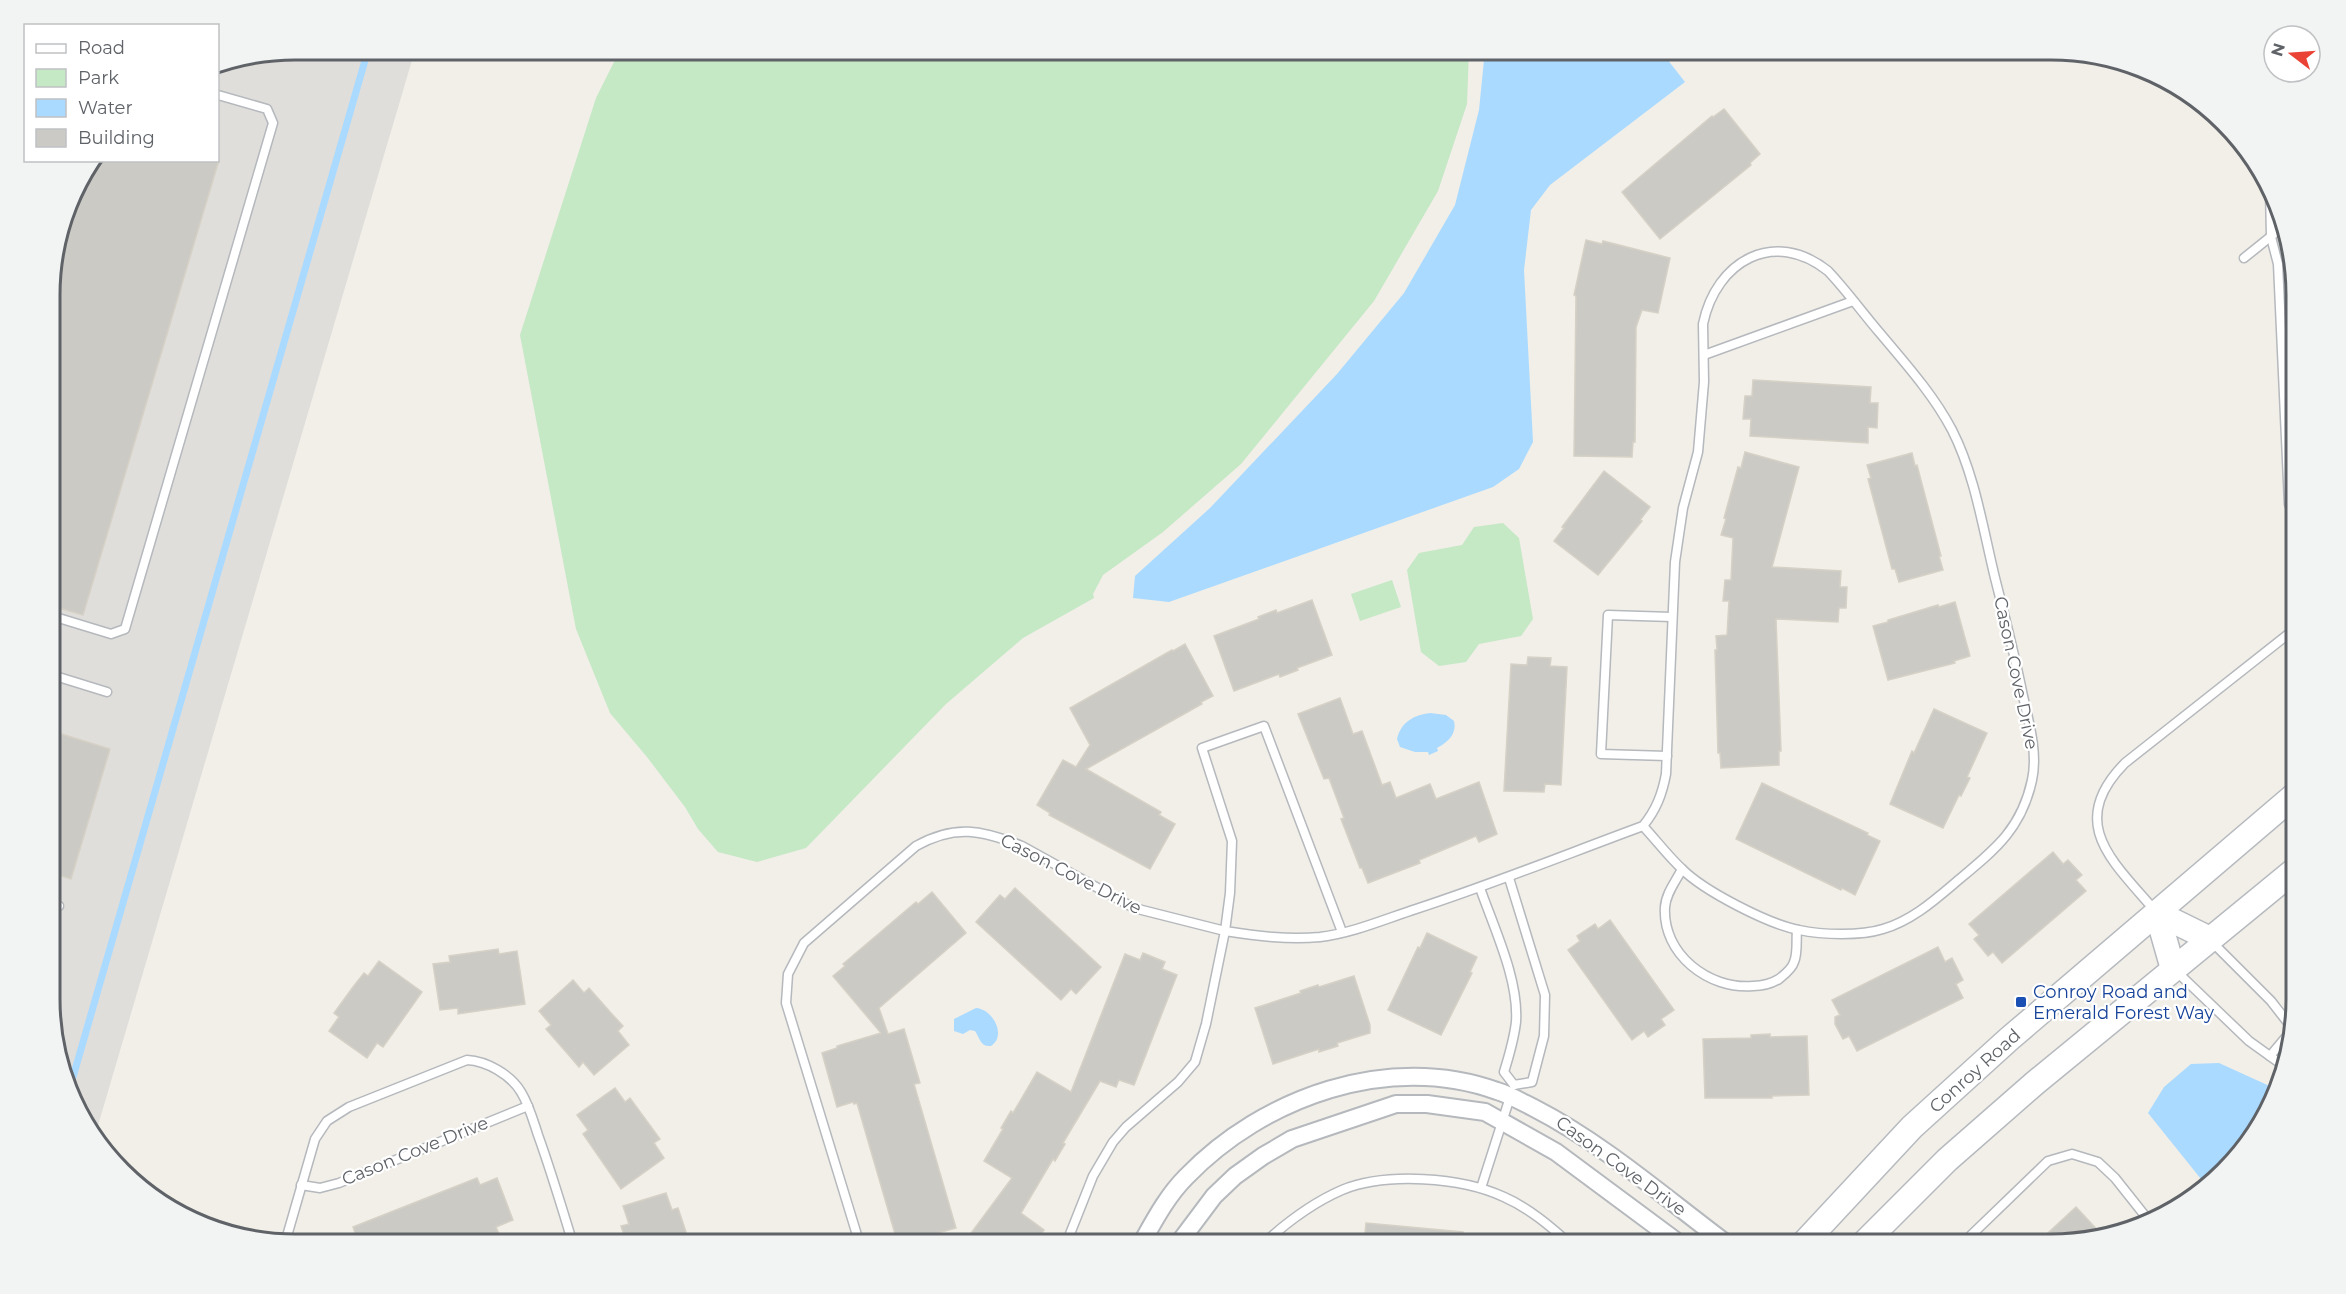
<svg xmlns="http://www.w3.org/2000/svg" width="2346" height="1294" font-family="Montserrat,sans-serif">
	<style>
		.industrial { fill: #e0deda }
		.green { fill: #c5e8c5 }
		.water { fill: #aadaff }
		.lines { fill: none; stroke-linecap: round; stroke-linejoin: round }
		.stream { stroke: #aadaff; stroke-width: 7 }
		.building { fill: #cccac5; stroke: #d6d1c6; stroke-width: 1.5 }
		.service-casing { stroke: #b5b8bc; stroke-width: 11 }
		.minor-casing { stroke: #b5b8bc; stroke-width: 20 }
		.secondary-casing { stroke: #b6babf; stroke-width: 27 }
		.service { stroke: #fff; stroke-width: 8 }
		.minor { stroke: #fff; stroke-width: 16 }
		.secondary { stroke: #fff; stroke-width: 24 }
		.transit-dot { fill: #1a4fb4; stroke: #fff; stroke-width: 2 }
		.labels { text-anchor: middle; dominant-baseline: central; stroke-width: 4.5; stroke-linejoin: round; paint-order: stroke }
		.street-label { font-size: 18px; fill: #5f6368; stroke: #fff }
		.transit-label { font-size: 18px; fill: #164399; stroke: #fff; text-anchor: start }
		.rim { fill: none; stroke: #5f6368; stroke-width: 3 }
	</style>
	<rect width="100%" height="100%" fill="#f1efe8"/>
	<polygon class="industrial" points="295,50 415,50 94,1139 91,1136 52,1031 52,263 75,186 95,161 218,160 218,65"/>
	<g class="green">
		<polygon points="620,50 1469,50 1467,104 1438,191 1374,301 1241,464 1163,532 1103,575 1093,594 1094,598 1023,638 946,704 806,848 757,862 718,852 698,829 685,807 647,757 610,713 576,629 520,335 596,98"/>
		<polygon points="1503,523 1519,538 1533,619 1521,636 1479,644 1466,662 1439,666 1421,652 1407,570 1419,553 1462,545 1474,527"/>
		<polygon points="1392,580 1401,607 1360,621 1351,594"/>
	</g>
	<g class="water">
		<polygon points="1485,50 1660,50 1685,82 1550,185 1531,210 1524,270 1533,442 1519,469 1493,487 1169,602 1133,598 1135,576 1210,508 1337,374 1404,293 1455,205 1479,110"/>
		<path d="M1430 713 1446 715 1454 721C1457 734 1448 742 1437 748L1438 751 1429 755 1428 752H1415L1400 747 1397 739C1401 722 1414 715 1430 713Z"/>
		<path d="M976 1008C993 1009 1007 1036 991 1046 980 1047 980 1038 975 1031L970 1030 963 1034 954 1031V1019Z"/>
		<polygon points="2219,1063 2274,1088 2264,1122 2205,1184 2148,1113 2164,1087 2191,1064"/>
	</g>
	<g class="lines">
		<polyline class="stream" points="71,1084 368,50"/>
	</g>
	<g class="building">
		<polygon points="1724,109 1760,154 1750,163 1751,165 1660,239 1622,192 1712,116 1713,117"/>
		<polygon points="95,160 219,160 83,615 52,606 52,263 75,186"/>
		<polygon points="1586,240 1602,244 1603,241 1670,258 1658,313 1642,310 1636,327 1635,442 1633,442 1632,457 1574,456 1576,296 1574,295"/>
		<polygon points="1753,380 1871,387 1870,403 1878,403 1877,428 1868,427 1868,443 1750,436 1751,419 1743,419 1745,396 1752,396"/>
		<polygon points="1745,452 1799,467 1772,567 1841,571 1840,587 1847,587 1846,608 1839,608 1838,622 1776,619 1781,751 1779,751 1779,765 1721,768 1720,753 1718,753 1715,650 1717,650 1716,636 1727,635 1729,601 1723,601 1725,580 1731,580 1733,538 1721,535 1726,519 1724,518 1738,467 1741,468"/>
		<polygon points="1912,453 1915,466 1917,465 1941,556 1939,556 1943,570 1899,582 1895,569 1892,569 1868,479 1871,478 1867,465"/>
		<polygon points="1604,471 1650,507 1640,520 1642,521 1598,575 1554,541 1564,528 1562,527"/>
		<polygon points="1312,600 1332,655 1297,668 1298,670 1280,677 1279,674 1234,691 1214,636 1259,619 1258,617 1276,610 1277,613"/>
		<polygon points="1955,602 1970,656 1954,661 1955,663 1888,680 1873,626 1888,622 1888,620 1938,605 1939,607"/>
		<polygon points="1185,644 1213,696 1201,702 1202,704 1086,769 1161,812 1159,815 1175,824 1150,869 1049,815 1050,813 1037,805 1063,760 1076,767 1090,745 1070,708 1172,650 1173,651"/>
		<polygon points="1528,657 1551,658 1550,666 1567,667 1561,785 1545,784 1544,792 1504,791 1511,664 1527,665"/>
		<polygon points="1340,698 1353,734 1362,731 1382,785 1390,782 1396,798 1430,784 1436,799 1479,782 1497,834 1479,842 1476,836 1419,860 1420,863 1368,883 1362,868 1360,868 1341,819 1344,818 1329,778 1324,779 1298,714"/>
		<polygon points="1934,709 1987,733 1967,777 1970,778 1961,796 1959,795 1943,828 1890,804 1912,751 1914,753"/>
		<polygon points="52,731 110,749 71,879 52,873"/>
		<polygon points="1762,783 1868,833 1867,835 1880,841 1855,895 1842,888 1841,890 1736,839"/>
		<polygon points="2053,852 2063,864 2068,860 2082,875 2076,880 2086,891 2002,963 1993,952 1988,956 1974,939 1979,935 1969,924"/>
		<polygon points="1015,888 1101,967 1076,994 1071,989 1061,1000 976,922 1000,895 1005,899"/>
		<polygon points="932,892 966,933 879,1008 888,1034 904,1029 920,1083 914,1084 956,1228 898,1244 857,1103 854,1104 853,1102 837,1107 822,1053 837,1048 837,1046 881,1033 833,976 845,966 843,964 916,902 918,904"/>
		<polygon points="1610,920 1674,1010 1661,1019 1665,1025 1648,1037 1644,1031 1632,1040 1568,950 1580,941 1577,936 1595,924 1598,929"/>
		<polygon points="1427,933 1477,957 1470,972 1472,973 1441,1035 1388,1010 1418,947 1420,948"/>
		<polygon points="1938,947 1945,962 1952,958 1963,980 1956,984 1963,998 1857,1051 1849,1036 1843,1039 1835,1024 1835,1017 1840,1015 1832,1000"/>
		<polygon points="498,949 499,954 517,951 525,1004 458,1014 458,1008 440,1010 433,964 450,962 449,956"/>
		<polygon points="1143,953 1165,962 1162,969 1177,975 1134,1085 1119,1080 1116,1087 1100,1081 1063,1143 1065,1144 1055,1161 1053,1159 1021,1213 1044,1230 1034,1244 963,1244 1012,1178 984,1161 1003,1129 1001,1128 1011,1111 1013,1113 1037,1072 1071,1092 1125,954 1140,960"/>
		<polygon points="379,961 422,992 383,1047 377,1043 367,1058 329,1031 339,1017 334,1013 353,987 364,973 368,976"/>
		<polygon points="1354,976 1370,1025 1370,1033 1337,1043 1338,1046 1319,1052 1319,1049 1273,1064 1255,1008 1301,993 1300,991 1318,985 1319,987"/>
		<polygon points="573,980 584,993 589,988 611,1013 623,1026 618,1031 629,1045 594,1075 583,1062 579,1067 567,1053 546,1029 551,1025 539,1011"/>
		<polygon points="1770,1034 1770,1037 1807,1036 1809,1095 1772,1096 1772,1098 1705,1098 1703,1039 1751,1038 1751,1035"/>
		<polygon points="615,1088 625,1102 630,1098 660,1139 654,1143 664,1158 621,1189 583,1134 588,1130 577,1115"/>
		<polygon points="477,1178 480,1185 497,1178 513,1220 496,1227 499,1234 473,1244 359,1244 353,1227"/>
		<polygon points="666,1193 672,1210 678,1208 690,1244 627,1244 621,1226 629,1224 623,1206"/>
		<polygon points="2076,1207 2104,1237 2067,1244 2036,1244"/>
		<polygon points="1366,1223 1463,1232 1463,1244 1364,1244"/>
	</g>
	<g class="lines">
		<g class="service-casing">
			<g id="service">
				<polyline points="2270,189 2271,237 2278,264 2289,504 2296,522"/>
				<polyline points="2244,258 2285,225"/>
				<polyline points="1704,355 1853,301"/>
				<polyline points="52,616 111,634 125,629 273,123 267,109 218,95"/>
				<polyline points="52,675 107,692"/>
				<polyline points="1667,756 1601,754 1608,615 1672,617"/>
				<path d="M1682 869C1676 881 1666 893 1665 907 1662 954 1709 990 1753 986 1762 986 1771 984 1779 979 1784 975 1792 969 1794 962 1798 953 1796 940 1797 930"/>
				<polyline points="1509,878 1545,995 1544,1036 1532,1082 1514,1085"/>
				<path d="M1480 888C1494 928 1519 980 1516 1022 1514 1039 1509 1056 1504 1072L1514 1085"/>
				<polyline points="52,904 59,906"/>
				<path d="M2156 912C2114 862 2065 824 2125 763L2296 628"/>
				<path d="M1342 932 1264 726 1202 748 1232 841 1230 893 1225 931C1257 936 1288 940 1320 937 1353 933 1385 919 1416 909 1493 884 1567 854 1643 826 1656 840 1668 856 1682 869 1704 891 1768 924 1799 930 1822 935 1861 936 1883 929 1914 920 1938 897 1962 877 1997 848 2022 827 2032 780 2038 753 2029 723 2023 696 2015 657 2005 617 1995 578 1983 529 1975 475 1952 430 1933 394 1905 363 1879 332 1862 312 1846 290 1828 271 1774 228 1716 261 1703 324L1704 382 1698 452 1683 508 1675 562 1666 774C1662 795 1656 810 1643 826"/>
				<polyline points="2211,941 2271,1001 2292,1028"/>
				<polyline points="2176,971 2249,1041 2281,1064"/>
				<polyline points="2270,1056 2291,1031"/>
				<polyline points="301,1185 320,1188 339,1183 528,1106"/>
				<polyline points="1481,1188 1511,1094"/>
				<path d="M285 1243 315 1139 327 1121 349 1107 467 1060C487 1061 511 1075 521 1092 529 1105 533 1120 538 1135 551 1171 562 1208 573 1244"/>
				<path d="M862 1244 857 1235 786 1003 788 974 804 943 916 846C955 824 982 830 1022 846L1134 908 1225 931 1206 1024 1195 1062 1178 1082 1126 1127 1113 1142 1093 1176 1066 1244"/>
				<path d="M1263 1244C1287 1222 1312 1203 1342 1190 1386 1172 1461 1177 1504 1197 1529 1208 1550 1226 1570 1244"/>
				<polyline points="1962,1244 2048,1161 2072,1154 2098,1162 2115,1178 2150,1222"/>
			</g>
		</g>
		<g class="minor-casing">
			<g id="minor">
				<path d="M1141 1244C1154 1221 1167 1196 1186 1177 1263 1097 1389 1052 1497 1091 1510 1095 1522 1102 1534 1108 1604 1144 1664 1197 1727 1244"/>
				<polyline points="1178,1244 1214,1196 1235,1176 1263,1156 1292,1139 1396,1104 1427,1104 1485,1112 1556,1152 1680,1244"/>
			</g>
		</g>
		<g class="secondary-casing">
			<g id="secondary">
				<polyline points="2157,913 2210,939"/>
				<polyline points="2157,913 2173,969"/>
				<polyline points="1803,1244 1912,1127 2009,1039 2296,794"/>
				<polyline points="1863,1244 1947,1160 2035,1083 2296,869"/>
			</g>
		</g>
		<use href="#service" class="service"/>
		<use href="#minor" class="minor"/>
		<use href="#secondary" class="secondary"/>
	</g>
	<rect class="transit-dot" x="2015" y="996" width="12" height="12" rx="3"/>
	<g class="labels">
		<g class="street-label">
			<text transform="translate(2016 673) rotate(78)">Cason Cove Drive</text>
			<text transform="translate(1071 874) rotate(27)">Cason Cove Drive</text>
			<text transform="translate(1975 1071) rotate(-42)">Conroy Road</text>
			<text transform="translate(415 1151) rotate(-22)">Cason Cove Drive</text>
			<text transform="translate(1621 1166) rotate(36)">Cason Cove Drive</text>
		</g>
		<g class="transit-label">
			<text x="2033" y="992">Conroy Road and<tspan x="2033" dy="21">Emerald Forest Way</tspan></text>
		</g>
	</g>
	<path d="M0 0H2346V1294H0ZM295 60H2051A235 235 0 0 1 2286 295V999A235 235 0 0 1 2051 1234H295A235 235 0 0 1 60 999V295A235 235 0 0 1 295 60Z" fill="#f2f3f3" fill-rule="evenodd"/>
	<path class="rim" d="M295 60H2051A235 235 0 0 1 2286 295V999A235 235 0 0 1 2051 1234H295A235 235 0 0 1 60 999V295A235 235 0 0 1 295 60Z"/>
	<rect x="24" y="24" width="195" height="138" fill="#ffffff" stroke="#bfc1c3" stroke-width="1.5"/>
	<rect x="36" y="44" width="30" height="9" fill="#ffffff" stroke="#bfc1c3" stroke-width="1.5"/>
	<text x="78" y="54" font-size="18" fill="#5f6368">Road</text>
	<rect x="36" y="69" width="30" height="18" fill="#c5e8c5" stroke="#bfc1c3" stroke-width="1.5"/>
	<text x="78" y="84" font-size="18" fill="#5f6368">Park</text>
	<rect x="36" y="99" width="30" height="18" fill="#aadaff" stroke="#bfc1c3" stroke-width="1.5"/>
	<text x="78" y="114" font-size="18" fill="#5f6368">Water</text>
	<rect x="36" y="129" width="30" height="18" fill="#cccac5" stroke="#bfc1c3" stroke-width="1.5"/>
	<text x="78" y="144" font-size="18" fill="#5f6368">Building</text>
	<g transform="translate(2292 54) rotate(287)"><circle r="28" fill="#ffffff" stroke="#bfc1c3" stroke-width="1.5"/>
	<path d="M0-4.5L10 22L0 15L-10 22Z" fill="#ea4335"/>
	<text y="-9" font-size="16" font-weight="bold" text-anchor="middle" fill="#5f6368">N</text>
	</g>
</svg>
